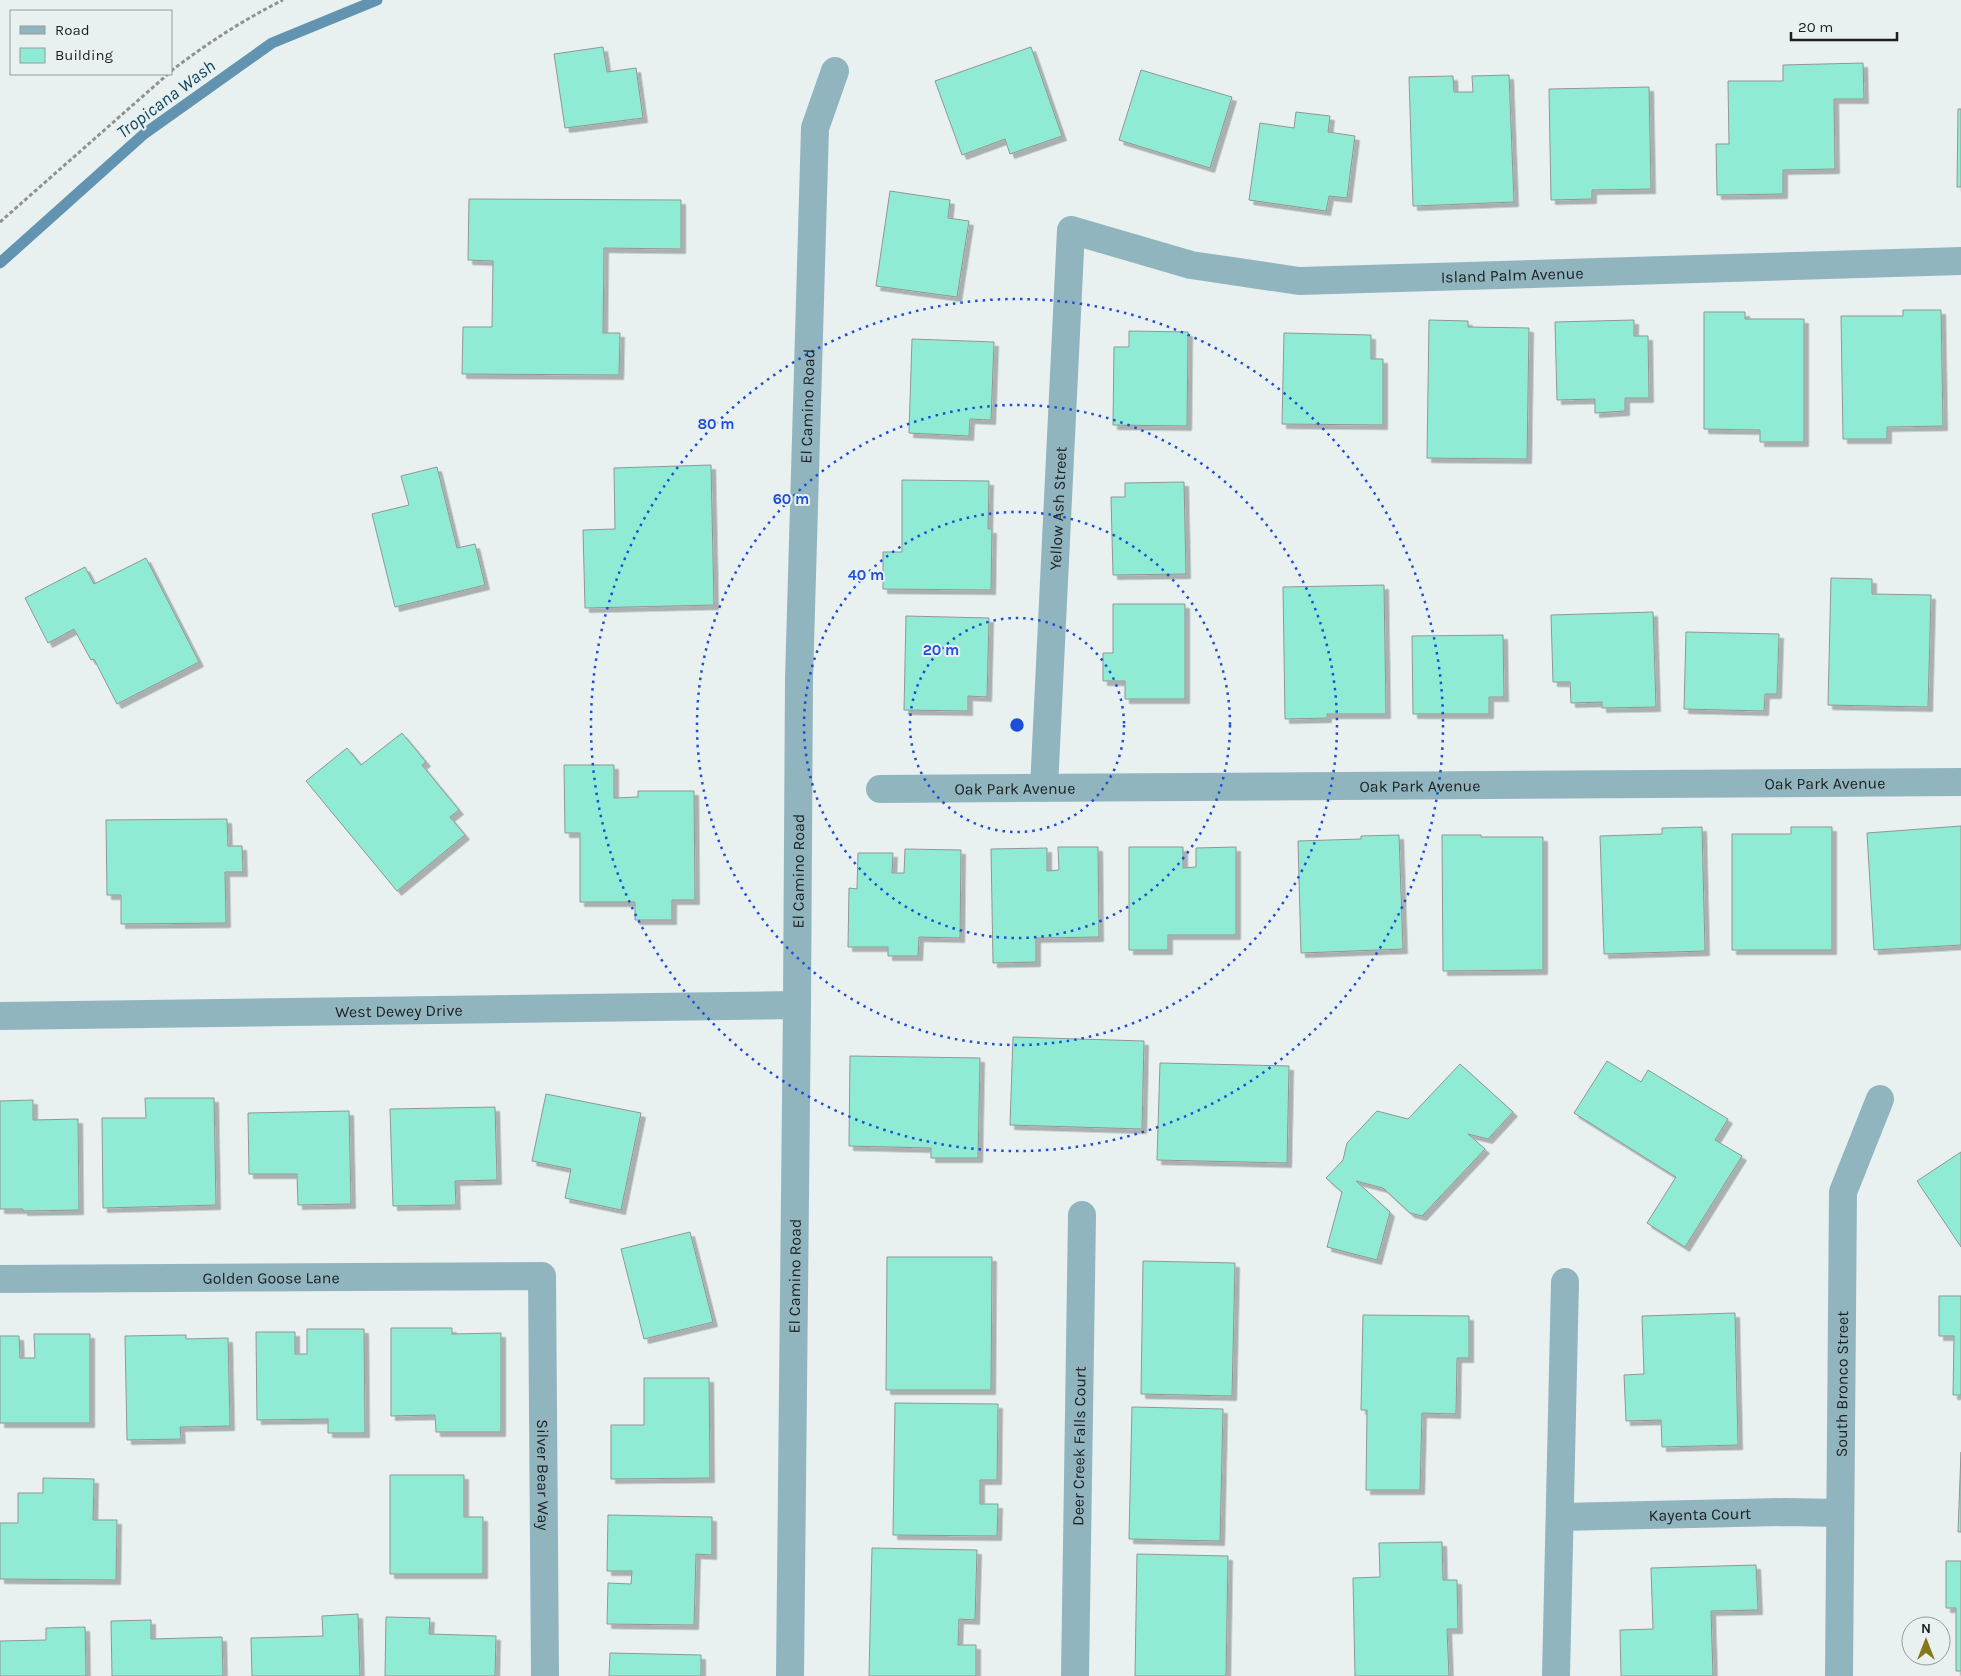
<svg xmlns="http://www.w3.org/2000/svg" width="1961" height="1676" font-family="Karla,sans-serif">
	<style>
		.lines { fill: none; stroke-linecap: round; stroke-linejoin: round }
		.stream { stroke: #6294b1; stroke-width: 11 }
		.building { fill: #90ebd5; stroke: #909795; filter: url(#shadow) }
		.path { stroke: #8d9393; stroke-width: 3; stroke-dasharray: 4 2.5; stroke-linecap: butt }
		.minor { stroke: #91b5bf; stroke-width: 28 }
		.ring { fill: none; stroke: #1d4ed8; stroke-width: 2.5; stroke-dasharray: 2.5 5 }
		.labels { text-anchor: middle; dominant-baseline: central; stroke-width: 4; stroke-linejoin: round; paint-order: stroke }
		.street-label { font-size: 16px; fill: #1c1f1f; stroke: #e8f0f0 }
		.water-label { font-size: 18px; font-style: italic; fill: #0e4763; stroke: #e8f0f0 }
		.centre { fill: #1d4ed8; stroke: #e8f0f0; stroke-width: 2.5 }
		.ring-label { font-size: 15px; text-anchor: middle; font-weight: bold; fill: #1d4ed8; stroke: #e8f0f0; stroke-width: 4; stroke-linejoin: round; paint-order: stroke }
	</style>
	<defs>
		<filter id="shadow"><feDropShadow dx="4.5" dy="4.5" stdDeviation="0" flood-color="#0004"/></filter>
	</defs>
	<rect width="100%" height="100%" fill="#e8f0f0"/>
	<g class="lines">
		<polyline class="stream" points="0,263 144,134 272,43 377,0"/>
	</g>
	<g class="building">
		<polygon points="603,47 607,72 636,68 643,118 565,128 554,54"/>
		<polygon points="1031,47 1062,136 1010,154 1005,139 962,155 935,81"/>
		<polygon points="1863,63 1864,99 1834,99 1835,169 1783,170 1783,194 1717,195 1716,144 1729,144 1728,81 1783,81 1783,65"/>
		<polygon points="1141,70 1232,97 1210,168 1119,140"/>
		<polygon points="1509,75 1514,202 1413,206 1409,77 1453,76 1454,92 1473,92 1472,76"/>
		<polygon points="1649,87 1651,189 1592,190 1592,199 1551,200 1549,89"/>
		<polygon points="1958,109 1961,109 1961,187 1957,187"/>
		<polygon points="1296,112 1330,116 1328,132 1355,136 1347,198 1329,196 1326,211 1249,200 1260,123 1294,128"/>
		<polygon points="890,191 950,200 948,218 969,221 957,297 876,286"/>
		<polygon points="469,199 681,200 681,249 604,248 603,333 620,333 619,375 462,374 463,327 492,327 493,261 468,260"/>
		<polygon points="1903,310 1941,310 1943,426 1887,427 1887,439 1843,439 1841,316 1903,316"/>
		<polygon points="1704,312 1745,312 1745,319 1804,319 1804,442 1760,442 1760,430 1704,429"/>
		<polygon points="1429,320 1468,321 1468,327 1529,328 1527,459 1427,458"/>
		<polygon points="1634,320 1634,336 1648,336 1649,398 1625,398 1625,411 1595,413 1595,399 1557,400 1555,322"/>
		<polygon points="1129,331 1188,332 1187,426 1113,425 1114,347 1129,347"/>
		<polygon points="1284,333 1371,335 1371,359 1383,359 1383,425 1282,424"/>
		<polygon points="912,339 994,342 991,420 970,419 969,436 909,433"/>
		<polygon points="711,465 714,605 585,608 583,530 615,529 614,468"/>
		<polygon points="437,467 457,548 475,544 485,585 395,607 372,514 409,505 401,476"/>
		<polygon points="902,480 989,481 988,529 992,529 991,590 883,589 883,552 902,552"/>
		<polygon points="1184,482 1186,574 1113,575 1111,497 1125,497 1125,483"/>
		<polygon points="146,558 199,662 117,704 94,659 91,660 74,629 48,643 25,598 85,567 94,584"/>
		<polygon points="1831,578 1872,579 1872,594 1931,595 1928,707 1828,705"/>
		<polygon points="1384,585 1386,714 1327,714 1327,718 1285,719 1283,587"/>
		<polygon points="1113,604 1185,604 1185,699 1125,699 1125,681 1103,681 1103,653 1113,653"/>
		<polygon points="1653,612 1656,707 1602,708 1602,702 1571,703 1570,682 1553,682 1551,615"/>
		<polygon points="906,616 989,618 987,697 968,696 968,711 904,710"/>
		<polygon points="1686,632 1779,634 1777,694 1765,694 1764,711 1684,709"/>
		<polygon points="1503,635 1504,697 1489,697 1489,714 1413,714 1412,636"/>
		<polygon points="402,733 426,762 422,765 459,810 450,817 465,835 397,891 306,781 347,748 361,765"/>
		<polygon points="564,765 614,765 614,798 638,797 638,791 694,791 695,900 672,900 672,920 635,920 635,902 580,902 580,833 565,833"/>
		<polygon points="227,819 228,846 242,846 243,872 225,872 226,923 121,924 121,895 107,895 106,820"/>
		<polygon points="1961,826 1961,945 1874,950 1867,833"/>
		<polygon points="1702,827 1705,951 1604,954 1600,836 1662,834 1662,828"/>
		<polygon points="1791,827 1832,827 1832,950 1732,950 1732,834 1791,834"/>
		<polygon points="1399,835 1403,949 1301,953 1298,841 1361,839 1361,836"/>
		<polygon points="1442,835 1481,835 1481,837 1543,837 1543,970 1443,971"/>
		<polygon points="1058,847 1098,847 1099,937 1036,938 1036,962 993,963 991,849 1047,848 1047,871 1059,870"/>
		<polygon points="1129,847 1183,847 1183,868 1196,867 1196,848 1236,847 1236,935 1168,935 1168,950 1129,950"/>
		<polygon points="905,849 961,850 960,938 919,937 918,956 888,956 888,947 848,947 849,888 857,889 858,853 893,853 892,873 904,873"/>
		<polygon points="1013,1037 1144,1041 1142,1129 1010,1125"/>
		<polygon points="850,1056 980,1058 978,1158 931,1158 931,1148 849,1146"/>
		<polygon points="1607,1061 1641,1082 1648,1070 1728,1119 1715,1140 1742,1156 1685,1247 1647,1223 1676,1177 1574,1113"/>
		<polygon points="1160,1063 1289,1066 1287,1163 1157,1160"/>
		<polygon points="1460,1064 1513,1112 1488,1139 1468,1134 1485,1149 1422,1216 1410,1213 1383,1188 1356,1181 1390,1212 1377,1260 1327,1247 1342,1192 1326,1178 1343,1160 1347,1143 1377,1111 1408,1119"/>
		<polygon points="546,1094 641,1113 621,1210 565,1198 571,1169 532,1161"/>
		<polygon points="145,1098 214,1098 216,1205 103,1208 102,1118 146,1118"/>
		<polygon points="33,1100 33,1120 78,1119 79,1210 23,1211 23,1209 0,1209 0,1101"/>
		<polygon points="495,1107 497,1180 455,1181 456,1205 393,1206 390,1109"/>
		<polygon points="349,1111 351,1204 298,1205 297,1174 249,1174 248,1113"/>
		<polygon points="1961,1152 1961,1247 1917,1181"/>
		<polygon points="690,1232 713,1322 644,1339 621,1249"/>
		<polygon points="887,1257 992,1257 991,1390 886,1390"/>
		<polygon points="1143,1261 1235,1263 1232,1396 1141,1394"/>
		<polygon points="1939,1296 1961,1296 1961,1395 1953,1395 1954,1336 1939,1336"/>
		<polygon points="1735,1313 1738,1445 1662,1447 1661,1420 1626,1421 1624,1375 1644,1374 1642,1316"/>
		<polygon points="1363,1315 1469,1316 1469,1358 1457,1358 1456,1414 1422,1413 1420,1490 1366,1490 1367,1410 1361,1410"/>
		<polygon points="391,1328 452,1328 452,1334 501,1333 501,1432 436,1432 435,1415 391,1416"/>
		<polygon points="307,1329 364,1329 365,1433 328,1433 328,1419 257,1420 256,1332 295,1332 295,1354 307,1354"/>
		<polygon points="34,1334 90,1334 90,1423 0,1423 0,1336 19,1336 20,1358 35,1358"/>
		<polygon points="186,1335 186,1339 228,1338 230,1426 180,1427 181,1439 127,1440 125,1336"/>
		<polygon points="644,1378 709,1378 710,1478 611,1479 611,1425 644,1425"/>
		<polygon points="895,1403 998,1404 997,1480 980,1480 980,1504 998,1504 997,1536 893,1535"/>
		<polygon points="1132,1407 1223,1409 1220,1541 1129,1539"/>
		<polygon points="1961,1452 1961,1532 1958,1532"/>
		<polygon points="390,1475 464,1475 464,1517 483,1517 483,1574 390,1574"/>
		<polygon points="43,1478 94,1479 93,1520 117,1520 116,1580 0,1579 0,1523 18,1523 18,1493 43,1493"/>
		<polygon points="608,1515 712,1517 712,1555 696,1554 694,1625 607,1624 608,1583 631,1584 632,1571 607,1571"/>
		<polygon points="1442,1542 1443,1580 1457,1580 1458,1629 1447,1629 1449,1676 1355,1676 1353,1578 1380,1577 1379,1543"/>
		<polygon points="872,1548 977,1550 975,1620 959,1619 958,1645 976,1645 976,1676 869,1676"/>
		<polygon points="1137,1554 1228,1556 1226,1676 1135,1676"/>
		<polygon points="1946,1561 1961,1561 1961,1671 1956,1671 1956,1608 1946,1608"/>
		<polygon points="1756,1565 1758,1610 1711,1611 1713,1676 1621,1676 1620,1630 1653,1629 1651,1568"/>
		<polygon points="358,1614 360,1676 252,1676 251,1638 323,1636 322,1616"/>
		<polygon points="386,1617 430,1618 429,1634 496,1636 495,1676 385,1676"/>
		<polygon points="151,1620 151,1639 222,1637 223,1676 112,1676 111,1621"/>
		<polygon points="85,1627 86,1676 0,1676 0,1641 46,1640 46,1628"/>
		<polygon points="610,1653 701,1655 701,1676 609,1676"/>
	</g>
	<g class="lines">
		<g class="path">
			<path d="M171 71C206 44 243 20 283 0"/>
			<polyline points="0,222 168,74"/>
		</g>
		<g class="minor">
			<path id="s1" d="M1044 788 1071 230 1191 265 1299 281 1961 261"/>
			<path id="s2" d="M880 789 1961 782"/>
			<path id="s3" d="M0 1016 797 1005"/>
			<path id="s4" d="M0 1279 542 1276 545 1676"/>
			<path id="s5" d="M1560 1517 1785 1512 1840 1513"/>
			<path id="s6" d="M790 1676 797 1005 799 679 815 128 835 71"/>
			<path id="s7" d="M1075 1676 1082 1215"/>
			<polyline points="1556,1676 1565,1282"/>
			<path id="s8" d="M1839 1676 1843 1192 1880 1099"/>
		</g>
	</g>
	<g class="ring">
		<circle cx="1017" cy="725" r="107"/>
		<circle cx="1017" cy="725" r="213"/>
		<circle cx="1017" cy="725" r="320"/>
		<circle cx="1017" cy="725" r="426"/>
	</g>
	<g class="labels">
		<g class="street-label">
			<text stroke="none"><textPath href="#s1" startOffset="1006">Island Palm Avenue</textPath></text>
			<text stroke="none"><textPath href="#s6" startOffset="1270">El Camino Road</textPath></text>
			<text stroke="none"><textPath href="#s1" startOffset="280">Yellow Ash Street</textPath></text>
			<text stroke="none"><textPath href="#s2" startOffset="945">Oak Park Avenue</textPath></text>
			<text stroke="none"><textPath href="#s2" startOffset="540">Oak Park Avenue</textPath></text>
			<text stroke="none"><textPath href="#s2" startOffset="135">Oak Park Avenue</textPath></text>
			<text stroke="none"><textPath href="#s6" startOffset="805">El Camino Road</textPath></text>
			<text stroke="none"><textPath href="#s3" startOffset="399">West Dewey Drive</textPath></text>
			<text stroke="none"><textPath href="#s4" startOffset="271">Golden Goose Lane</textPath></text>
			<text stroke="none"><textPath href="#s6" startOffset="400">El Camino Road</textPath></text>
			<text stroke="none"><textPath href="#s8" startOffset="292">South Bronco Street</textPath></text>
			<text stroke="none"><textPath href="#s7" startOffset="230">Deer Creek Falls Court</textPath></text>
			<text stroke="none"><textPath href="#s4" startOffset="741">Silver Bear Way</textPath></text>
			<text stroke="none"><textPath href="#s5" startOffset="140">Kayenta Court</textPath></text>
		</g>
		<g class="water-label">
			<text transform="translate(166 99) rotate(-37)">Tropicana Wash</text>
		</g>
	</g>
	<circle cx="1017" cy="725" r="8" class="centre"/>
	<g class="ring-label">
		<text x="716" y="429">80 m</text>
		<text x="791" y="504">60 m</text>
		<text x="866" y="580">40 m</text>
		<text x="941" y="655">20 m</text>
	</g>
	<rect x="10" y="10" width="162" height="65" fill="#e8f0f0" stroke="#969c9c"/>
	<rect x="20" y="26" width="25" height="8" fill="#91b5bf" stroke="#969c9c"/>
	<text x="55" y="35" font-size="15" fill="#1c1f1f">Road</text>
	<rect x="20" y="48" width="25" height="15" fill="#90ebd5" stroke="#969c9c"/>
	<text x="55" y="60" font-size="15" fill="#1c1f1f">Building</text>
	<g transform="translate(1926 1641)"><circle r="24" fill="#e8f0f0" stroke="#969c9c"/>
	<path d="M0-4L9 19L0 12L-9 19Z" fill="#87771b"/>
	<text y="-8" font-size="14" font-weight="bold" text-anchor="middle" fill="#1c1f1f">N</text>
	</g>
	<path d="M1791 32v8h106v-8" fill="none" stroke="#1c1f1f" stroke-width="2.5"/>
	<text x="1798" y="32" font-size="15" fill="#1c1f1f" stroke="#e8f0f0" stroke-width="4" paint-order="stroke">20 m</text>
</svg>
